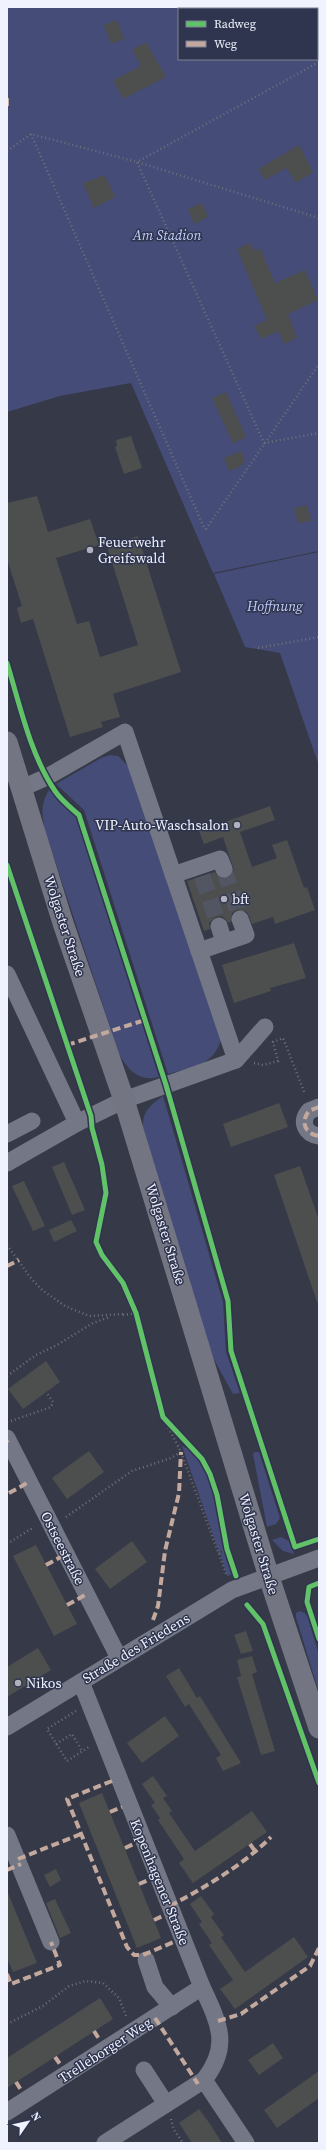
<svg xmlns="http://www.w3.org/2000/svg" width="326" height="2150" font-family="'Source Serif 4',serif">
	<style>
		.green { fill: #444c77; fill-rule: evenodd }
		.building { fill: #4d4f4f }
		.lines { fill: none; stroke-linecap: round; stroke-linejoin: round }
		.minor-tunnel { stroke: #525562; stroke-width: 17; stroke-dasharray: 17 8; stroke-linecap: butt }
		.path { stroke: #6d707d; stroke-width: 2.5; stroke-dasharray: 1 3; stroke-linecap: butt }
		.minor { stroke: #747785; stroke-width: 17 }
		.major { stroke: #737583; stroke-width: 21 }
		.quiet { stroke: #c3a89e; stroke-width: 4; stroke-dasharray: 8 4; stroke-linecap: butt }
		.cycleway-casing { stroke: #2f354e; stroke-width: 8 }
		.cycleway { stroke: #61c268; stroke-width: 5 }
		.poi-dot { fill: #afb2bd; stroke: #2f354e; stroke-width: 1.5 }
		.labels { text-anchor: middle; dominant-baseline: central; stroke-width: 3; stroke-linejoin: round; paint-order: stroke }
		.park-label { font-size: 14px; font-style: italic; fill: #c3cefd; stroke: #2f354e }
		.poi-label { font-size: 14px; fill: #f0f3fd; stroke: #2f354e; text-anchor: start }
		.street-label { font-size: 14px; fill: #f0f3fd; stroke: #2f354e }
	</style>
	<rect width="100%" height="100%" fill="#363947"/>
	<g class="green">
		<path d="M7 7H319V551L213 573 131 383 60 396 7 412ZM179 9H317V59H179Z"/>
		<polygon points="319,552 319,766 280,653 245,647 214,574"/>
		<path d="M110 755 118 756 131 769 221 1040C212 1067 192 1067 168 1074L84 810 56 784 101 758Z"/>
		<path d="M49 790 76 817 159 1077C139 1082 128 1070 119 1054L45 831C42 816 40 804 49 790Z"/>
		<path d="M163 1096 223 1302 226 1352 240 1393 233 1394 210 1352 143 1127C142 1111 151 1105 163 1096Z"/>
		<path d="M182 1446C189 1449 195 1453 200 1458 218 1479 221 1523 226 1549L219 1552Z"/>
		<polygon points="255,1452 259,1452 280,1518 276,1524 267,1527 253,1454"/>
		<polygon points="281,1537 289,1541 294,1554 283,1551 272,1540"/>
		<polygon points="227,1550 234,1574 227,1576 220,1553"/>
		<polygon points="300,1611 305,1613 308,1618 319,1655 319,1693 296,1617 296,1613"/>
	</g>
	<g class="building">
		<polygon points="117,20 124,39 111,44 104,25"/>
		<polygon points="146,42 166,77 123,99 113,80 141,66 132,50"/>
		<polygon points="299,145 313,172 296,183 286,168 265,180 258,169"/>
		<polygon points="105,175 115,197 94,208 83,183"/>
		<polygon points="202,203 208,217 194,224 188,209"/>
		<polygon points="250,243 254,251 260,248 275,283 305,270 318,300 288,314 297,338 284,344 279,331 261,339 254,326 267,320 237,249"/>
		<polygon points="226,392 246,437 233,443 212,398"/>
		<polygon points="131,436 142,468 124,474 115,447 117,446 116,440"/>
		<polygon points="241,451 245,460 241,466 229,471 224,458"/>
		<polygon points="37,496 48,532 90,519 99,545 56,558 77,624 89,621 100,657 138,645 107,546 138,536 181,672 113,694 120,717 101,722 103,727 70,737 33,619 21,623 17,608 22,606 7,559 7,503"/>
		<polygon points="307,505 311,521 298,523 294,508"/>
		<polygon points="270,806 275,820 240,832 252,867 277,858 272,845 287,840 304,888 307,887 315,910 275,924 273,917 252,924 247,912 237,910 232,913 231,922 229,923 222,916 216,917 209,923 210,929 204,931 187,881 215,872 218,877 227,878 232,875 234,870 223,837 204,844 199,831"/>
		<polygon points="294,943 306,978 270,988 271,991 234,1003 222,965"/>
		<polygon points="279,1103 288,1127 231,1147 223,1124"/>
		<polygon points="64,1162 85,1210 72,1215 52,1167"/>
		<polygon points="300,1166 319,1220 319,1301 317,1302 274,1175"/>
		<polygon points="24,1181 45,1226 33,1231 12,1186"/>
		<polygon points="71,1220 77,1231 54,1242 49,1230"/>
		<polygon points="46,1361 60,1382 23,1409 8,1389"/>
		<polygon points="89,1451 104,1472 67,1499 52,1478"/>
		<polygon points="132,1541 147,1562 110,1589 95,1569"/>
		<polygon points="36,1545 77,1624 54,1636 13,1556"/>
		<polygon points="246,1631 253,1651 241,1654 234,1635"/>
		<polygon points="38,1648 51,1670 7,1697 7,1667"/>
		<polygon points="252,1656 257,1672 252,1674 275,1751 261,1755 237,1677 241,1676 237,1660"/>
		<polygon points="179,1668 197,1698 200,1696 241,1763 223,1771 216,1758 221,1755 189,1704 185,1707 166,1676"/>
		<polygon points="165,1716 179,1736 142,1763 127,1743"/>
		<polygon points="153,1776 167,1796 163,1798 172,1811 169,1813 195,1851 252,1811 267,1832 193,1883 179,1863 184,1859 158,1820 160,1818 151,1805 155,1803 142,1784"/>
		<polygon points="102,1793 161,1938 137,1948 79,1803"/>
		<polygon points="56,1869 61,1880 50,1887 44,1875"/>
		<polygon points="7,1891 37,1963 13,1972 7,1958"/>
		<polygon points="201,1896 214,1914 211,1917 224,1935 221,1937 245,1972 294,1937 308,1957 235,2009 220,1989 233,1980 209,1945 212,1943 199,1924 202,1922 190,1904"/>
		<polygon points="55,1899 71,1933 60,1938 46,1903"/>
		<polygon points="100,1998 113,2019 7,2088 7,2058"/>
		<polygon points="273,2043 283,2058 259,2075 248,2060"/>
		<polygon points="319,2071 319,2098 277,2128 264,2110"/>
		<polygon points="199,2109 210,2124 222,2143 192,2143 179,2123"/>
	</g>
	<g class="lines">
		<g class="minor-tunnel">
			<polyline points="224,869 240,919"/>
			<polyline points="202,876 219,926"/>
		</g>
		<g class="path">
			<polyline points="212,7 212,9"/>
			<polyline points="214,9 218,7"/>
			<polyline points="319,62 137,162 264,443 319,433"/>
			<polyline points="31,134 205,530"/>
			<polyline points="7,151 31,134 137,162 319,218"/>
			<polyline points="206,529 319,364"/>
			<polyline points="258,648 319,637"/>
			<polyline points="7,663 32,742 40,761"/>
			<polyline points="55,791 79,815 161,1069"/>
			<polyline points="7,865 83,1093"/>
			<polyline points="254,1063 263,1065 278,1061 273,1042 283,1038 305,1094"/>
			<polyline points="171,1101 228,1301 231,1351 295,1547 319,1539"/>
			<polyline points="93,1134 102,1165 106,1193 96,1242 102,1255 123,1283 136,1313 163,1417 181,1452 227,1576"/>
			<polyline points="7,1245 30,1277 42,1290 65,1306 89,1316 124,1314"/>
			<polyline points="7,1314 7,1316"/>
			<polyline points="123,1315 136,1313"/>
			<polyline points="7,1376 36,1355 57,1345 93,1323 110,1317"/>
			<polyline points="11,1421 51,1407 53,1402 46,1392"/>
			<polyline points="66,1517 132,1471 171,1458 181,1452"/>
			<polyline points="7,1544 34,1527"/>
			<polyline points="219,1553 227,1549"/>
			<polyline points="319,1583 309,1587 307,1602 319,1639"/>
			<polyline points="247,1605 263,1624"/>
			<polyline points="76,1711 47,1729 67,1761 89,1747"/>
			<polyline points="56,1744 72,1734 82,1751"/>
			<polyline points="7,2024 43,2006 69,1986 86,1981 103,1983 119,1998 126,2016"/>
			<polyline points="171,2119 174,2130 183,2143"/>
		</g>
		<g class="minor">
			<polyline points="173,875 220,859 224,869"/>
			<polyline points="219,926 224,942"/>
			<polyline points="199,951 246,935 240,919"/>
			<polyline points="7,974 77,1123"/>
			<polyline points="236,1060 265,1027"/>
			<path d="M319 1107 309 1111C300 1122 305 1134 319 1136"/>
			<polyline points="7,1134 32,1121"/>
			<polyline points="7,1163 77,1123 124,1100 236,1060 125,732 47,777 22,788"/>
			<polyline points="7,1438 119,1658"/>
			<path d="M81 1682 202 1987C219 2023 231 2046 204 2080L105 2143"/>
			<polyline points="7,1727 232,1590 319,1558"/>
			<polyline points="7,1835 51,1942"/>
			<polyline points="146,1960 155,1987 172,2007"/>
			<polyline points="144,2070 166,2104"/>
			<polyline points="204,2080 246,2143"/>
			<polyline points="7,2112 202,1987"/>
		</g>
		<polyline class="major" points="7,742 63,923 124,1100 269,1577 319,1728"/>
		<g class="quiet">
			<polyline points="7,98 7,106"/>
			<polyline points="67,1045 145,1020"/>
			<path d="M319 1107 309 1111C300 1122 305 1134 319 1136"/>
			<polyline points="7,1266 19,1260"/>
			<polyline points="7,1441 8,1440"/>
			<polyline points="9,1493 29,1482"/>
			<polyline points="46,1565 66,1554"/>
			<polyline points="67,1605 87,1594"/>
			<polyline points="153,1620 158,1606 165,1551 179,1493 181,1452"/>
			<polyline points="112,1781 67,1799 127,1947 134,1955 143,1955 176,1941"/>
			<polyline points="110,1812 122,1807"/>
			<polyline points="250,1844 255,1851"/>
			<polyline points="125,1848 136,1843"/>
			<polyline points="18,1859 81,1834"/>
			<polyline points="7,1870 21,1864"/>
			<polyline points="139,1884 151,1879"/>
			<path d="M170 1906C205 1887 242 1866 271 1837"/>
			<polyline points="154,1920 165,1915"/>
			<polyline points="7,1974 11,1984 60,1965 51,1942"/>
			<polyline points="155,2018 198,2084"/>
			<polyline points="218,2021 241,2014 310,1966 319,1948"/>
			<polyline points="94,2031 99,2039"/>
			<polyline points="55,2057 60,2064"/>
			<polyline points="16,2082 21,2090"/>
		</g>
		<g class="cycleway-casing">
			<g id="cycleway">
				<path d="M7 663C20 705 30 754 55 791 61 800 71 808 79 815L166 1085 228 1301 231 1351 295 1547 319 1539"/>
				<polyline points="7,865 91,1116 92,1128 102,1165 106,1193 96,1242 102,1255 123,1283 136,1313 163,1417 202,1459 210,1474 217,1495 227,1549 236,1576"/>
				<polyline points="319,1583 309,1587 307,1602 319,1639"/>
				<polyline points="247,1605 263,1624 319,1783"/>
			</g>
		</g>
		<use href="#cycleway" class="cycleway"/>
	</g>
	<g class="poi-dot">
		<circle cx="90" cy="550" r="4"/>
		<circle cx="237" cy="825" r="4"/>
		<circle cx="224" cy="899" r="4"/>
		<circle cx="18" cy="1683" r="4"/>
	</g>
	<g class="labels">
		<g class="park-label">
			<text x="167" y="235">Am Stadion</text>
			<text x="275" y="606">Hoffnung</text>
		</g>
		<g class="poi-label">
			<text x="98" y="542">Feuerwehr<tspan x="98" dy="16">Greifswald</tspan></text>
			<text x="229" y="825" text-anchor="end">VIP-Auto-Waschsalon</text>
			<text x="232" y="899">bft</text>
			<text x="26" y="1683">Nikos</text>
		</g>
		<g class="street-label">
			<text transform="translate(65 926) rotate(72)">Wolgaster Straße</text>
			<text transform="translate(166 1234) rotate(73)">Wolgaster Straße</text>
			<text transform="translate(259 1544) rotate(73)">Wolgaster Straße</text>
			<text transform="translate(63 1548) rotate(63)">Ostseestraße</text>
			<text transform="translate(136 1648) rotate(-31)">Straße des Friedens</text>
			<text transform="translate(160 1882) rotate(68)">Kopenhagener Straße</text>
			<text transform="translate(105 2050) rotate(-33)">Trelleborger Weg</text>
		</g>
	</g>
	<rect width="326" height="2150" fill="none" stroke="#f0f3fd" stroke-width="16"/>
	<rect x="178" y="8" width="140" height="52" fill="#2f354e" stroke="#7c8194"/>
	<rect x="186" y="21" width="20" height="6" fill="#61c268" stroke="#7c8194"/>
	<text x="214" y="28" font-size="12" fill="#f0f3fd">Radweg</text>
	<rect x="186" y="41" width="20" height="6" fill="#c3a89e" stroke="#7c8194"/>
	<text x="214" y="48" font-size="12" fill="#f0f3fd">Weg</text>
	<g transform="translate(28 2122) rotate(56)" stroke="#2f354e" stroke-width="3" paint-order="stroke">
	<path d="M0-3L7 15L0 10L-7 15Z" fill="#f0f3fd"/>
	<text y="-6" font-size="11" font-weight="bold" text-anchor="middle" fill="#f0f3fd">N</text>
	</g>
</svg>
